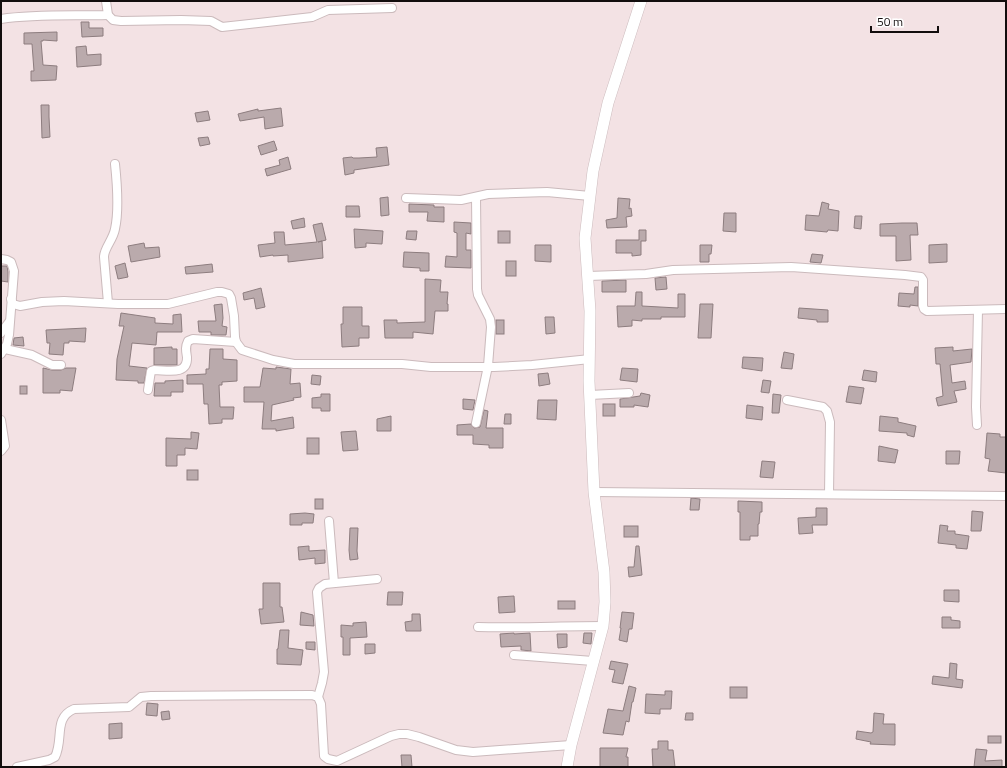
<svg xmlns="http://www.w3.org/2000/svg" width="1007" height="768" font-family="'Titillium Web',sans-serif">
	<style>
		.building { fill: #baaaac; stroke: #8d7d7f }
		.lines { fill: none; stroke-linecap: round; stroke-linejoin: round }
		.street-casing { stroke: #cbbabc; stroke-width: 10 }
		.secondary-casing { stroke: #cbbabc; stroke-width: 12 }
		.street { stroke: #fff; stroke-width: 8 }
		.secondary { stroke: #fff; stroke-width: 11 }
	</style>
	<rect width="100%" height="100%" fill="#f3e2e4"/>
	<g class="building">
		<polygon points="81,22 89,22 89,28 103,28 103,36 82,37"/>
		<polygon points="57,32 57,41 43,40 43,41 41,41 43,65 57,66 56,80 31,81 31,71 34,71 32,44 24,44 24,33"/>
		<polygon points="86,46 87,55 101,54 101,65 77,67 76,47"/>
		<polygon points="41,105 49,105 49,117 50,137 42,138"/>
		<polygon points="281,108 283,126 265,129 264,117 240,121 238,114 258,109 258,111"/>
		<polygon points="208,111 210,120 197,122 195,113"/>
		<polygon points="208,137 210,144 200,146 198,138"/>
		<polygon points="274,141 277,150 261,155 258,146"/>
		<polygon points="387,147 389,165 354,170 354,173 345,175 343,158 352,157 353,158 359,158 377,157 376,148"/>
		<polygon points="288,157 291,169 267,176 265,169 280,165 279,160"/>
		<polygon points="388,197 389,215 381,216 380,198"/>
		<polygon points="618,198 630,199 629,209 631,208 632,216 626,217 627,227 607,228 606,220 617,218"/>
		<polygon points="822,202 829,204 828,209 839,211 838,231 828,230 827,232 805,230 806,215 819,216"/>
		<polygon points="409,204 434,205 434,207 444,207 444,222 427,221 428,212 409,212"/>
		<polygon points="346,206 359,206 360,217 346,217"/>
		<polygon points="724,213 736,213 736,232 723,231"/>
		<polygon points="855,216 862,216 861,229 854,228"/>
		<polygon points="304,218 305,227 293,229 291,221"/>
		<polygon points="454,222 471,223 471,234 466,233 466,250 471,250 471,268 445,267 446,256 457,257 457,233 454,232"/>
		<polygon points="322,223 326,240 318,242 322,241 323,258 288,262 288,255 273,256 273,255 260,257 258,245 275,243 274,232 284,232 285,245 317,242 313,225"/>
		<polygon points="902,223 917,223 918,235 910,235 911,260 896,261 896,236 880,236 880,224"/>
		<polygon points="354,229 383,231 382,244 366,243 366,247 355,248"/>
		<polygon points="639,230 646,230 646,241 641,241 641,255 632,256 632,253 616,253 616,240 639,240"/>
		<polygon points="407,231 417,231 416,240 406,239"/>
		<rect x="498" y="231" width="12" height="12"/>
		<polygon points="144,243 145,248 159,247 160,257 131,262 128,246"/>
		<polygon points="947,244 947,262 929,263 929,245"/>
		<polygon points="535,245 551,245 551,262 535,261"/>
		<polygon points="700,245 712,245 711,254 709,254 709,262 700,262"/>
		<polygon points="404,252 429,253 429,271 420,271 420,268 403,267"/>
		<polygon points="812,254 823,255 821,263 810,262"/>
		<rect x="506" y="261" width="10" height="15"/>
		<polygon points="125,263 128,277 118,279 115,266"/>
		<polygon points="212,264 213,272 186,274 185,267"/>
		<polygon points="1,266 7,266 8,272 8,282 1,281"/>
		<polygon points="666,277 667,289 656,290 655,278"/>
		<polygon points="425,279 441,280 440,292 448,292 447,304 448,304 448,311 435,311 433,334 413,332 413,338 385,338 384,320 397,320 397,323 425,322"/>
		<polygon points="626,280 626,292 602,292 602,281"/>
		<polygon points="915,287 918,287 918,306 910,305 910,307 898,306 899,293 914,294"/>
		<polygon points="261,288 265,307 256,309 254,298 244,300 243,293"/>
		<polygon points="636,292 642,292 642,306 678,308 678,294 685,294 685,317 661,317 661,319 642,319 642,321 632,320 632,326 618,327 617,306 635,306"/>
		<polygon points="222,304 223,318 222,326 227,327 226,335 211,335 211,332 199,332 198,321 216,321 214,305"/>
		<polygon points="700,304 713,304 711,338 698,338"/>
		<polygon points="343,307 362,307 362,326 369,326 369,338 359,338 359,346 342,347 341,324 343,324"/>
		<polygon points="799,308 828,310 828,322 817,322 817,320 798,318"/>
		<polygon points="121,313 155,318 155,323 173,324 173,315 181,314 182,332 157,332 156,345 132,343 129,366 147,368 144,383 138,383 138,381 116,380 117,359 124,326 119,326"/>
		<polygon points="545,317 554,317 555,333 546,334"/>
		<rect x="496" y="320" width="8" height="14"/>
		<polygon points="86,328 85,342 69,341 69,343 64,343 63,355 49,354 50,343 47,343 46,330"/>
		<polygon points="23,337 24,346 13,345 14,338"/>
		<polygon points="172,347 172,349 177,349 177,365 154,365 154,348"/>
		<polygon points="953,347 953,351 972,349 971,362 950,365 952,383 965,381 966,389 954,391 957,402 938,406 936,398 943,396 940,364 936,364 935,348"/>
		<polygon points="210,349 223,349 223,359 237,360 237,381 222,382 222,385 219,385 220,407 234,407 233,419 222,419 222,423 209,424 208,404 204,404 203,384 187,384 187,375 206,374 206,369 209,369"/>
		<polygon points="784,352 794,354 792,369 781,368"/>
		<polygon points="743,357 763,358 762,371 742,368"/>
		<polygon points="276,367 291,369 290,384 300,383 301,397 293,398 294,400 272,405 271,421 293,417 294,428 276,431 276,429 262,429 264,402 244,402 244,387 260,387 263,368 276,369"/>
		<polygon points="43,368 52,370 61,370 66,368 76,368 72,391 60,390 60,393 43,393"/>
		<polygon points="622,368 638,369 637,382 620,380"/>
		<polygon points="864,370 877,372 876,382 862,380"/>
		<polygon points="548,373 550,384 539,386 538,374"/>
		<polygon points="312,375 321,376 320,385 311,384"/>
		<polygon points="183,380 183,392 171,392 171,396 154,396 155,383 165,383 165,381"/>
		<polygon points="763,380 771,381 769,393 761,392"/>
		<rect x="20" y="386" width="7" height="8"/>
		<polygon points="849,386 864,388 861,404 846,402"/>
		<polygon points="641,393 650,395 648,407 634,405 634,407 620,407 620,399 640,396"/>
		<polygon points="321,394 330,394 330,411 321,411 321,408 312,408 312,398 321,397"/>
		<polygon points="773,394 781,395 779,413 772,413"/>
		<polygon points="463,399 475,400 473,410 463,409"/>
		<polygon points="538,400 557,400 556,420 537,419"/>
		<rect x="603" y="404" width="12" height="12"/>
		<polygon points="747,405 763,407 762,420 746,418"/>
		<polygon points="484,410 488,411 486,428 503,428 503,448 489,448 489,445 473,444 473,435 457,435 457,425 471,424 474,428 480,427"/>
		<polygon points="505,414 511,414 511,424 504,424"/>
		<polygon points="391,416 391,431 377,431 377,419"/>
		<polygon points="880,416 898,418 898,422 916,426 914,437 907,435 907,433 879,431"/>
		<polygon points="356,431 358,450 343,451 341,432"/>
		<polygon points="191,432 199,433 197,449 185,448 185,455 177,455 177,466 166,466 166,438 191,439"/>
		<polygon points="987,433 1000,434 1000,437 1006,437 1006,473 988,471 990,459 985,458"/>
		<rect x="307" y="438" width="12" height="16"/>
		<polygon points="879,446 898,450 895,463 878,461"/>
		<polygon points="946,451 960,451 959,464 946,464"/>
		<polygon points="762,461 775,462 773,478 760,477"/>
		<rect x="187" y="470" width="11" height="10"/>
		<polygon points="691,498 700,499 699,510 690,510"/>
		<rect x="315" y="499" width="8" height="10"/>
		<polygon points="738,501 762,502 762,512 760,512 759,524 758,524 758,536 750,536 750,540 740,540 740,512 738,512"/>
		<polygon points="816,508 827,508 827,525 812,525 813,533 799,534 798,518 816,517"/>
		<polygon points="972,511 983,512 981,531 971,531"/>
		<polygon points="305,513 314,514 313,523 302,523 302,525 290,525 290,514"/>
		<polygon points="940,525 948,526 947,531 955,531 955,534 969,536 967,549 956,548 956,545 938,543"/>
		<rect x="624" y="526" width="14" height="11"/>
		<polygon points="350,528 358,528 357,551 358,559 350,560 349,550"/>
		<polygon points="309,546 309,551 325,550 325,563 315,564 315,558 299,560 298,547"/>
		<polygon points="636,546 639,546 642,575 629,577 628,567 634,567"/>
		<polygon points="263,583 280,583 280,607 282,607 284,622 261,624 259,609 263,609"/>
		<polygon points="944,590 959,590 959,602 944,601"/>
		<polygon points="388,592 403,592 402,605 387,605"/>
		<polygon points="514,596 515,612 499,613 498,597"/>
		<rect x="558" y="601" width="17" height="8"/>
		<polygon points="301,612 313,615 314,626 300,625"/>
		<polygon points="622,612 634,613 632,629 629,629 627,642 619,640 621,628 620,628"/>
		<polygon points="412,614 420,614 421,631 406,631 405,622 412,621"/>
		<polygon points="942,617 951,617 951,620 960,621 960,628 942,628"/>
		<polygon points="366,622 367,637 350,638 350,655 343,655 343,637 341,637 341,625 353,626 353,623"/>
		<polygon points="280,630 289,630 288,648 303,650 301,665 277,664 277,649 278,649"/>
		<polygon points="514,633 514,634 530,633 531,651 521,650 521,646 501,647 500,634"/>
		<polygon points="584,633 592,633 591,644 583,643"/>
		<polygon points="557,634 567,634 567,647 558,648"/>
		<polygon points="306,642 315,642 315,650 306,649"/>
		<polygon points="365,644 375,644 375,653 365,654"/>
		<polygon points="611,661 628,664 623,684 612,682 615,670 609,669"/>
		<polygon points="950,663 957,664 956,679 963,680 962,688 932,684 933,676 949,678"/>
		<polygon points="629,686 636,688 633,702 632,702 629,722 626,721 623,735 603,733 608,709 623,711"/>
		<rect x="730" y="687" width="17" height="11"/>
		<polygon points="665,691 672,691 671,709 660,709 660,714 645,713 646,694 665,695"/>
		<polygon points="147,703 158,704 157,716 146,715"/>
		<polygon points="169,711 170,719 162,720 161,712"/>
		<polygon points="686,713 693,713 693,720 685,720"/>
		<polygon points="874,713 884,714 883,724 895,724 895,745 870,744 871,742 856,739 857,731 871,733 873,732"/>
		<polygon points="122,723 122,738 109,739 109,724"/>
		<rect x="988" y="736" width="13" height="7"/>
		<polygon points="658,741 668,741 668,750 673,750 675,767 653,767 652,749 658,749"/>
		<polygon points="600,748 628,748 626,757 628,757 628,767 600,767"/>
		<polygon points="976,749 987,750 985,761 1002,760 1002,767 974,767"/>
		<polygon points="401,755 411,755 412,767 402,767"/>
	</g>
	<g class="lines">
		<g class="street-casing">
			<g id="street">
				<polyline points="108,15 113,20 121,21 181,20 211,21 222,27 312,17 328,10 392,8"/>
				<path d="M1 19C36 14 72 16 108 15L106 1"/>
				<polyline points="406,198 461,200 488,194 547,192 590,196"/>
				<polyline points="1,259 7,260 11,262 14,271 9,335 7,344 1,354"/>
				<polyline points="588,276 646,274 673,270 791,267 905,275 921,277 923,280 923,306 924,309 927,311 1006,309"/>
				<polyline points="11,299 13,304 20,306 42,302 64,301 118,304 168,304 217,292 222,292 229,294 231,298 234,316 235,337 236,342 242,350 273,360 294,364 402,364 431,367 494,367 532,365 590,359"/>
				<path d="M108 303 104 257C104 248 113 240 115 229 119 211 117 183 115 164"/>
				<polyline points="1,333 9,322"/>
				<polyline points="5,349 32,355 52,365 61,365"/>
				<path d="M148 390 151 371 154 370C167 370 188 376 187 357 186 351 185 347 188 341L193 339 236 342"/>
				<polyline points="590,395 629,393"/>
				<polyline points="787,400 823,407 827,411 830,422 829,494"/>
				<polyline points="1,420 5,446 1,451"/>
				<polyline points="476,423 488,366 491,327 490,319 478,295 477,289 476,197"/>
				<polyline points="977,425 976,407 978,310"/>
				<polyline points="594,492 1006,496"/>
				<polyline points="329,521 334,583"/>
				<path d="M478 627C520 628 561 626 603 626"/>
				<polyline points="514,655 593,661"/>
				<polyline points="318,697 322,683 324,672 317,592 319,588 325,584 377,579"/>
				<path d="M17 767 49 760 55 757C64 739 53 718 74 709L129 707 141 697 151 696 312 695 318 697 321 704 324 756 328 759 337 761 391 736 399 734H407L419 737 456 750 473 752 571 745"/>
			</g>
		</g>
		<g class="secondary-casing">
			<polyline id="secondary" points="567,767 571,745 603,626 605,602 604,572 594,492 589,381 590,311 585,238 593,171 608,103 641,1"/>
		</g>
		<use href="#street" class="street"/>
		<use href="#secondary" class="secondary"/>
	</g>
	<rect width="1007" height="768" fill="none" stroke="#120d0d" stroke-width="4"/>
	<path d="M871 26v6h67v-6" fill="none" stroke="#120d0d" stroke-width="2"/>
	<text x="877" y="26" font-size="12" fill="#120d0d" stroke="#ffffff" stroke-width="3" paint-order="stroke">50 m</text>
</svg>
